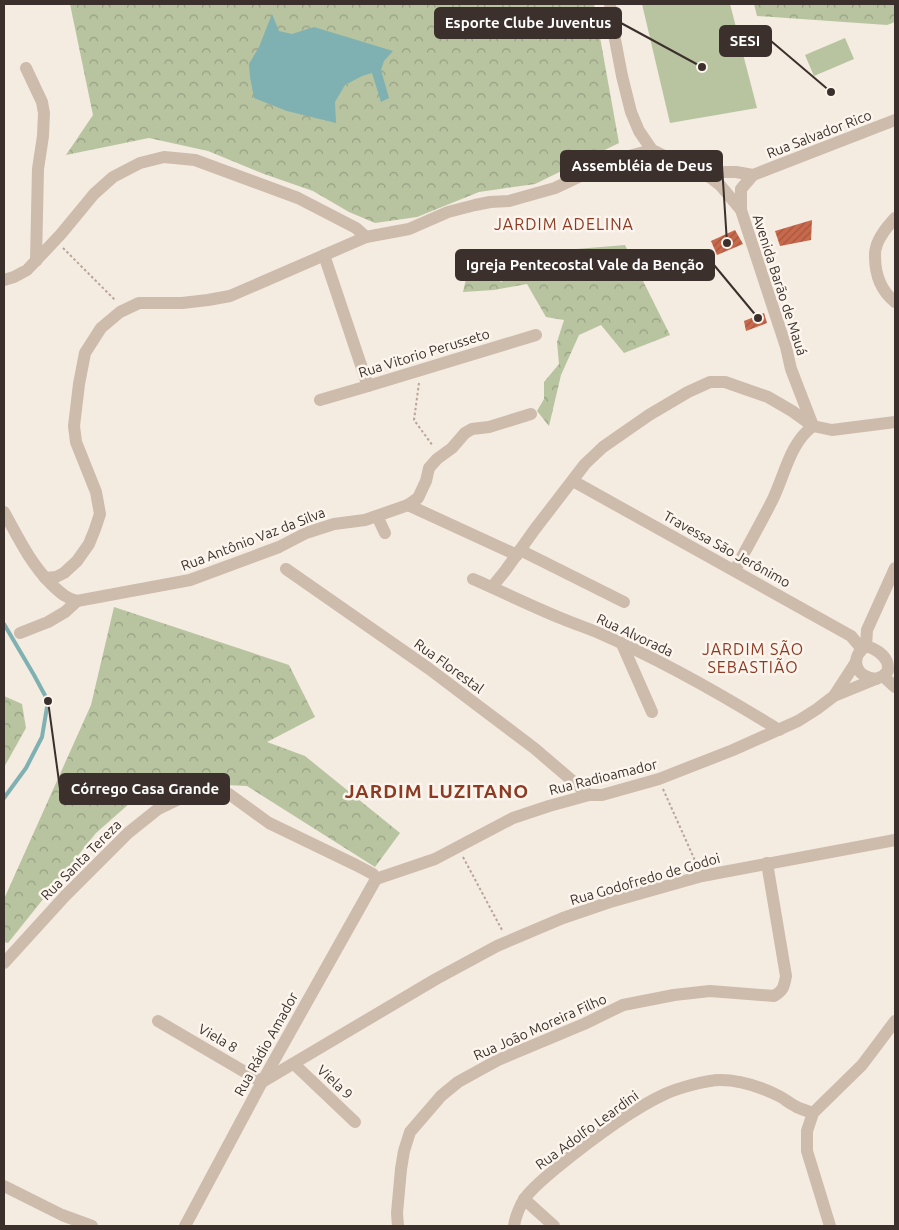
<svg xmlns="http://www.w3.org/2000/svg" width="899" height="1230" font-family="Ubuntu,sans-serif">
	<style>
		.forest { fill: url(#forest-crowns) }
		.park { fill: #b8c4a0 }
		.water { fill: #7fb0b2 }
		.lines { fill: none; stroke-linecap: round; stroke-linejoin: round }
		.stream { stroke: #7fb0b2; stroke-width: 4 }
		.building { fill: url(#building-hatch) }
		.path { stroke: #b9a596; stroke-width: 2; stroke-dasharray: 2.5 2.5; stroke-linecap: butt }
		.minor { stroke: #cdbbac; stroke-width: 12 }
		.labels { text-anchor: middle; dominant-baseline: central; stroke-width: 5; stroke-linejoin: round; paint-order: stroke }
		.street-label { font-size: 14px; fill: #3b302b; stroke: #fbf5ee }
		.quarter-label { font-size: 16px; letter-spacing: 1px; fill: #8c3b22; stroke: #fbf5ee }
		.district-label { font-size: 19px; font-weight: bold; letter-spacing: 1px; fill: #8c3b22; stroke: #fbf5ee }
		.leader { fill: none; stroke: #3b302b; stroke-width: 2 }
		.callout-dot { fill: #3b302b; stroke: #fbf5ee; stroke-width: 2 }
		.callout { fill: #3b302b; stroke: #3b302b; stroke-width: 2 }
		.callout-label { font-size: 15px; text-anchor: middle; font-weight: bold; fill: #fff }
	</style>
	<defs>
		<pattern id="forest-crowns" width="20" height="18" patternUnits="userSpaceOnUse" patternTransform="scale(1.25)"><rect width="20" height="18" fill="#b8c4a0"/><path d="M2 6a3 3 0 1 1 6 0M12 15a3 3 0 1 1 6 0" fill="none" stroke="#97a083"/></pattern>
		<pattern id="building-hatch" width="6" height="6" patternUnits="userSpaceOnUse" patternTransform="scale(1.25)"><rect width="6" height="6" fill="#c8694b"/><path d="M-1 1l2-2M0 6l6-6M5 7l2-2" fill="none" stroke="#a4573f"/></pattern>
	</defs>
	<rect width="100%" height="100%" fill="#f4ebe1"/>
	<g class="forest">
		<polygon points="70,4 594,4 619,143 535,184 479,192 417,217 375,223 349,212 313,191 264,174 208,151 149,138 66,155 93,115"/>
		<polygon points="754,4 895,4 895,22 887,25 757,16"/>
		<polygon points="625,245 670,335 624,353 601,325 579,335 561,375 549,426 537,411 544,399 544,382 559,364 557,342 564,320 546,317 527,284 494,290 463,292 468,270 502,282 505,266 536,257 576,249"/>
		<polygon points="114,607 289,665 315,717 267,742 305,756 400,833 375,867 247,786 185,783 130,803 96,833 8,943 4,942 4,899 91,705"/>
		<polygon points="4,696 22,704 26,728 7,762 4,767"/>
	</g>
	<g class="park">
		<polygon points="642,4 730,4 757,108 670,123"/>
		<polygon points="845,38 854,59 814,76 805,55"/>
	</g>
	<polygon class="water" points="272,14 279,31 292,34 314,27 393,51 384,61 381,70 389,98 381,102 372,73 362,76 345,85 335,102 336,123 287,111 254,98 250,77 249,64 259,47"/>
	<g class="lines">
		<polyline class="stream" points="4,624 34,675 48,701 42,737 26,768 4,798"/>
	</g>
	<g class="building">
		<polygon points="812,220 811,240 780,246 775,231"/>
		<polygon points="735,230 743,244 717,255 711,241"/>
		<polygon points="764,313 767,323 746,331 744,321"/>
	</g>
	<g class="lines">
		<g class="path">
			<polyline points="63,248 116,301"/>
			<polyline points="419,383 414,420 433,446"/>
			<polyline points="663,789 697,865"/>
			<polyline points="463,857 502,930"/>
		</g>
		<g class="minor">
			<polyline points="610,4 614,34 622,76 631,112 639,131 652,150 689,168 701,172 711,178 720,185 741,210 786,347 791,369 813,426 832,430 895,422"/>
			<polyline points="26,68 42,102 44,113 43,136 38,169 36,261"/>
			<polyline points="701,172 736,172 753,175"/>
			<polyline points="741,210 741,189 753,175 895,120"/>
			<path d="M895 218C888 226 878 237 876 248 875 249 875 255 875 256 875 274 880 290 895 302"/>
			<polyline points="324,255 368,386"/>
			<polyline points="4,280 14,277 27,270 61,234 94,194 113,177 140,163 164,157 195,160 298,198 356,228 366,237"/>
			<polyline points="320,400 368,386 536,335"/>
			<polyline points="573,481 851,636 862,649"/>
			<polyline points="408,505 517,555"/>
			<path d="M4 512C18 537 30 563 51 584 60 592 65 598 77 601L190 580 279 547 306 533 334 524 365 520 408 505 418 498 426 481 429 468 437 459 452 448 465 433 472 429 489 427 531 414"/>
			<polyline points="377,516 385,533"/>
			<polyline points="520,550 624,602"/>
			<polyline points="286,569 428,668 534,748 589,795"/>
			<polyline points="45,578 56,577 64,573 77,561 89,544 95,529 100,514 96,492 76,442 74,426 79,384 85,353 101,328 120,312 139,303 182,303 208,300 230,296 366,237 409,229 448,212 475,205 490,202 509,201 555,188 614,160 652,150"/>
			<path d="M473 579C503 592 533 607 563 619 575 624 587 628 599 633 661 660 721 694 779 730"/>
			<path d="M492 587 505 571 535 529 585 464 603 447 649 415 688 392 710 382H725L768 397 792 411 813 426C790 443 785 474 773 499 761 523 747 547 735 570"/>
			<polyline points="20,633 48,622 65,612 77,601"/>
			<polyline points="622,644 652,712"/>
			<polyline points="866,646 867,630 895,568"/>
			<path d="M866 646C849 658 855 677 876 679"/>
			<polyline points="883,676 895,687"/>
			<polyline points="834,696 856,662"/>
			<path d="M376 879 435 859 513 818 549 806 589 795H602L659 779 733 750 798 721 817 709 834 696 883 676 888 671C888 669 888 664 887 662 884 654 874 648 866 646"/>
			<polyline points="4,963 65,896 128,833 158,809 183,797 204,790 217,789 229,794 269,823 356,865 373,874 376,879"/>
			<polyline points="158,1021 262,1082 436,979 497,946 563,918 610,902 702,876 895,840"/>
			<polyline points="294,1064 355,1122"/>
			<polyline points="4,1186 62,1215 92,1226"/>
			<polyline points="524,1199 554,1226"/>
			<polyline points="185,1226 262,1082 376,879"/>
			<path d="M398 1226 397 1213 401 1169 404 1151 410 1132 441 1096 458 1082 498 1060 584 1024 623 1005 674 995 710 991 774 996C783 991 784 987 786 976L767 863"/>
			<path d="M514 1226C515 1218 520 1205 525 1198 533 1187 545 1178 555 1169 587 1143 628 1111 665 1094 678 1088 707 1080 720 1080 740 1080 761 1087 779 1096 785 1099 789 1103 795 1106 800 1109 807 1111 813 1113"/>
			<polyline points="830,1226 807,1151 807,1131 813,1113 862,1065 895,1021"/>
		</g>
	</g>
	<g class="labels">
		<g class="street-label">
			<text transform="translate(819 134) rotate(-21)">Rua Salvador Rico</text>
			<text transform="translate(780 285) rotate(72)">Avenida Barão de Mauá</text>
			<text transform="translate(424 353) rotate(-17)">Rua Vitorio Perusseto</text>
			<text transform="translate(253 539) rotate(-21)">Rua Antônio Vaz da Silva</text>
			<text transform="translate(727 549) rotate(29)">Travessa São Jerônimo</text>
			<text transform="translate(635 635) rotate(25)">Rua Alvorada</text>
			<text transform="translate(449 666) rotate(36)">Rua Florestal</text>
			<text transform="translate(603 777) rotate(-14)">Rua Radioamador</text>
			<text transform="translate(81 860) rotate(-45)">Rua Santa Tereza</text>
			<text transform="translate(645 879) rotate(-16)">Rua Godofredo de Godoi</text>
			<text transform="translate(540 1027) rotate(-24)">Rua João Moreira Filho</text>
			<text transform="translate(218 1038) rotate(30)">Viela 8</text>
			<text transform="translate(266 1044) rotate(-61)">Rua Rádio Amador</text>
			<text transform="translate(335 1082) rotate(43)">Viela 9</text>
			<text transform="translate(587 1130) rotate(-36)">Rua Adolfo Leardini</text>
		</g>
		<g class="quarter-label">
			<text x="564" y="224">JARDIM ADELINA</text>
			<text x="753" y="649">JARDIM SÃO<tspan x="753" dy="18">SEBASTIÃO</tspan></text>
		</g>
		<g class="district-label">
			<text x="437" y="791">JARDIM LUZITANO</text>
		</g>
	</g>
	<path class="leader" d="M702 67L621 23M831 92L771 41M727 243L722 166M758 318L714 265M48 701L60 789"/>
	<g class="callout-dot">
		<circle cx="702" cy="67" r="5"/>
		<circle cx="831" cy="92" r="5"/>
		<circle cx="727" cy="243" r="5"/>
		<circle cx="758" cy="318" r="5"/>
		<circle cx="48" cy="701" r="5"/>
	</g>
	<g class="callout">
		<rect x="435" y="8" width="186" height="30" rx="5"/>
		<rect x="720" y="26" width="51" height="30" rx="5"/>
		<rect x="561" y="151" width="161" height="30" rx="5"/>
		<rect x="456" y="250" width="258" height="30" rx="5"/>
		<rect x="60" y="774" width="169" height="30" rx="5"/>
	</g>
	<g class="callout-label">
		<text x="528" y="28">Esporte Clube Juventus</text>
		<text x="745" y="46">SESI</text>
		<text x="642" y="171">Assembléia de Deus</text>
		<text x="585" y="270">Igreja Pentecostal Vale da Benção</text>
		<text x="145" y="794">Córrego Casa Grande</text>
	</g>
	<rect width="899" height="1230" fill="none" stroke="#3b302b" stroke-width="10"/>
</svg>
